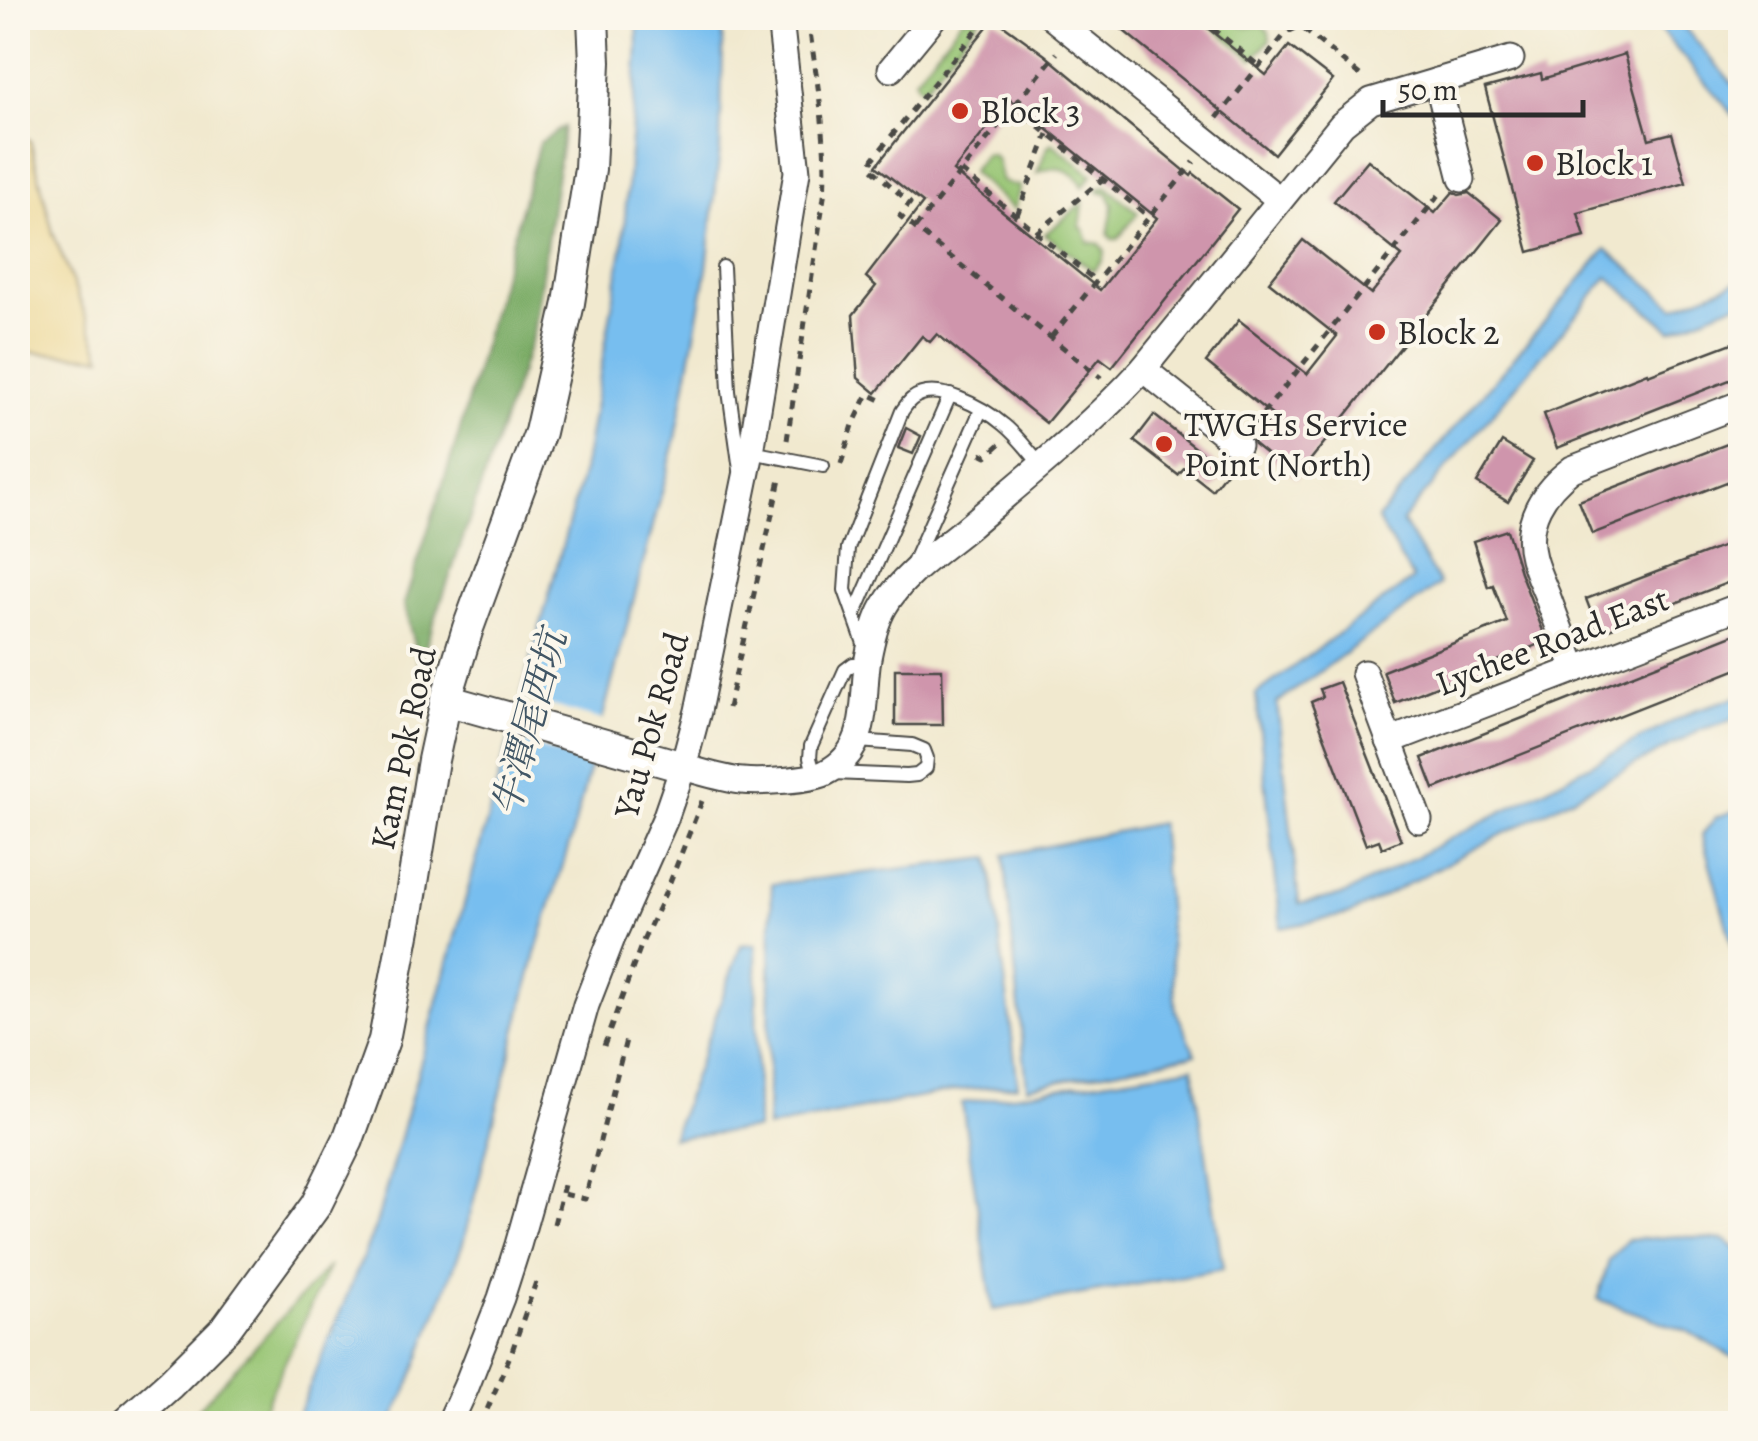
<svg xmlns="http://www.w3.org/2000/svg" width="1758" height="1441" font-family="Alegreya,'Noto Serif TC',serif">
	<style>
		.green { fill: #96c472; stroke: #60784e; stroke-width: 2.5 }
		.forest { fill: #78aa64; stroke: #526a48; stroke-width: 2.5 }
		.sand { fill: #eeda9e; stroke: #8c8264; stroke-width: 2.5 }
		.water { fill: #77beef; stroke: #51748d; stroke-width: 2.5 }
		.pier { fill: #f1e9cf }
		.building { fill: #cf95ac; fill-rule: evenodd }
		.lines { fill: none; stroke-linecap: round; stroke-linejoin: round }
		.service-casing { stroke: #494844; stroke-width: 16 }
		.minor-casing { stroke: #494844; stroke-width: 29 }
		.tertiary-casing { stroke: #494844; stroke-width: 34 }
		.path { stroke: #494844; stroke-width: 5; stroke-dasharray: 8 8; stroke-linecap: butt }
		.service { stroke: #fff; stroke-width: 12 }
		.minor { stroke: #fff; stroke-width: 25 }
		.tertiary { stroke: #fff; stroke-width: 30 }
		.poi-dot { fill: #c8321e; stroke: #fbf7ec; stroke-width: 4 }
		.labels { text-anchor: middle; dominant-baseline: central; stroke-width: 8; stroke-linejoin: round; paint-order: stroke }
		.poi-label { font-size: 35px; fill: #2b2b2b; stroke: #fbf7ec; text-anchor: start }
		.street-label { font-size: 35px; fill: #2b2b2b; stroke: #fbf7ec }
		.water-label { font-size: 38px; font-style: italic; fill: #425766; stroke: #fbf7ec }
	</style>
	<rect width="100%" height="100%" fill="#fbf7ec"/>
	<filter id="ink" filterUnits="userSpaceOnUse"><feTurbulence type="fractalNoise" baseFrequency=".01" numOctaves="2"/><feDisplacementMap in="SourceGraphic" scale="20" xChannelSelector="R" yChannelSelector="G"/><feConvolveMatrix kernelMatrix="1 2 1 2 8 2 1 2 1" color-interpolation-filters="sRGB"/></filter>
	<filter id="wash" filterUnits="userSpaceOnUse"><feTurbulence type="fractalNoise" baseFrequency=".0048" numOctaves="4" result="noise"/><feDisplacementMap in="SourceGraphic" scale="40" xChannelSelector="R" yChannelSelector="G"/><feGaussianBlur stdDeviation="2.25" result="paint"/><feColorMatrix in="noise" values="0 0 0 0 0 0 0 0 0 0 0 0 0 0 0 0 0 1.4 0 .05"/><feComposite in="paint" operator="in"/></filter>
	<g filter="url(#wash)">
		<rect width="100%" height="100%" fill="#f1e9cf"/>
		<g class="green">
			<polygon points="963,18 979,18 923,89 917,85 915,79"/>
			<polygon points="1223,18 1234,18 1242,27 1262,25 1269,32 1270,40 1253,59 1212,26"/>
			<path d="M1052 143 1092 175 1083 187C1075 169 1057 164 1037 173L1048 146Z"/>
			<path d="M991 154 997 160C1002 179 996 184 1020 186L1014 210 971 172 984 155Z"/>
			<polygon points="1106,186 1138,213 1118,239 1112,239 1108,235 1113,205 1107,193 1098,191 1099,188"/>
			<polygon points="1083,203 1080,227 1084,230 1088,242 1100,244 1105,252 1102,261 1093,271 1045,234"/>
			<polygon points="329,1266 257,1423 185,1423"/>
		</g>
		<polygon class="forest" points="564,127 533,335 419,666 404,604 457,440 539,143"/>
		<polygon class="sand" points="18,138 30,140 53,233 102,357 24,352 18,348"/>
		<g class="water">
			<polygon points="637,18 720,18 723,43 720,148 707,268 676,438 572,835 536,953 463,1243 410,1384 391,1423 294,1424 376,1225 583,471 623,244 638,47"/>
			<polygon points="1650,18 1676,18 1740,92 1740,123"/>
			<polygon points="1606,249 1675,307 1740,280 1740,302 1671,330 1608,277 1402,521 1440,584 1277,703 1299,904 1343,895 1695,710 1740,696 1740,717 1703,729 1350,914 1281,928 1256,694 1413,579 1377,519"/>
			<polygon points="1740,809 1740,973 1702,835 1716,817"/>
			<polygon points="1160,823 1176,1011 1196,1054 1027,1087 1004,855"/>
			<polygon points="990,858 1018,1085 957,1090 767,1128 772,884"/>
			<polygon points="756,944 757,1129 672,1138 741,945"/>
			<polygon points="1193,1067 1223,1269 993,1310 962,1103"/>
			<polygon points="1679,1236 1725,1240 1740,1252 1740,1361 1687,1331 1597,1299 1609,1261 1627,1240"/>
		</g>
		<polygon class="pier" points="515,695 606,721 595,764 504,738"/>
		<g id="blocks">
			<g class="building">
				<path d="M994 18 1045 55 1191 176 1193 173 1238 209 1112 367 1100 358 1046 423 937 334 930 342 922 336 876 393 858 378 853 315 876 286 866 277 923 203 876 166ZM1010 99 1157 218 1100 290 953 171Z"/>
				<polygon points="1108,18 1195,18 1266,75 1289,46 1333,80 1274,154"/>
				<polygon points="1625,54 1649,139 1672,133 1686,183 1578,213 1585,237 1529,252 1485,88 1541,73 1542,79"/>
				<polygon points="1368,160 1435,213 1453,192 1459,195 1469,193 1502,220 1296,478 1254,444 1253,441 1273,416 1206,362 1239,320 1307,374 1337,336 1269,282 1303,240 1371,294 1402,256 1334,201"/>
				<polygon points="1740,340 1740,376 1557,448 1544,414 1647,373 1648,375"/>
				<polygon points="1154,415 1226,472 1212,490 1184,468 1178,475 1134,441"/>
				<polygon points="906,428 921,436 913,454 898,448"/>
				<polygon points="1740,439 1740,477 1592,534 1579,501"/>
				<polygon points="1502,442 1533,461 1508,502 1477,483"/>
				<polygon points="1507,530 1520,572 1547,641 1395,703 1383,671 1507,622 1493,585 1488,587 1473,541"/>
				<polygon points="1740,540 1740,578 1599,633 1586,599"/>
				<polygon points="1740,632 1740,668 1434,789 1422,758"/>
				<polygon points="895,669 942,669 943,725 895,725"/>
				<polygon points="1339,682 1401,840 1382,848 1379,840 1366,845 1311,702 1323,697 1320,689"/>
			</g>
		</g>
	</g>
	<g filter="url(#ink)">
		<use href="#blocks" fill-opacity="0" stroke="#494844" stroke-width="2.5"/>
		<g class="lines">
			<g class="service-casing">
				<g id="service">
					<polyline points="723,267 729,391 740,470"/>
					<polyline points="751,452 823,466"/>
					<polyline points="913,563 981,410"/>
					<polyline points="854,616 950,395"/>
					<path d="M866 649 845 590 848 548 902 411C905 407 908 402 912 399 936 380 984 408 1004 425 1018 436 1029 452 1041 465"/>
					<polyline points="833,773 907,776 917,775 926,768 927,758 924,750 912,745 858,741"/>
					<polyline points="815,776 810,758 811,746 845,670 853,664 868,664"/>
				</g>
			</g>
			<g class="minor-casing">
				<g id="minor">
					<polyline points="1053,18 1280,200"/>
					<polyline points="891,69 933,18"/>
					<polyline points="1437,81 1462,179"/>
					<polyline points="1143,369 1238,445"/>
					<path d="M1575 669C1566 645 1556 620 1547 595 1542 583 1536 570 1533 558 1523 521 1544 490 1572 469L1740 404"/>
					<polyline points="1364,673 1419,820"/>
					<polyline points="1389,741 1740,606"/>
					<path d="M683 767C702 772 723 779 742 781 760 783 810 780 825 773 872 750 861 699 868 658 871 642 876 621 884 607 902 575 939 551 967 528 1027 477 1089 428 1143 369L1342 124 1371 101 1511 59"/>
					<polyline points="449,1424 466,1387 501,1298 518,1245 586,1005 612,938 665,819 683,767 698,711 751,452 797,172 780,18"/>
				</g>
			</g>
			<g class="tertiary-casing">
				<g id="tertiary">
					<polyline points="446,700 683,767"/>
					<polyline points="125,1424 170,1384 227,1327 316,1205 348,1140 384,1040 408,913 433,760 446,700 468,628 540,432 569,303 590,169 595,62 593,18"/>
				</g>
			</g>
			<g class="path">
				<polyline points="986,18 873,159 871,168 910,203 900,216 1101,378"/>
				<polyline points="1200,18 1259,66"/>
				<polyline points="1307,18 1300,26 1361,76"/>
				<polyline points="1014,106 1149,217"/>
				<polyline points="1217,118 1286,33 1300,26"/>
				<polyline points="961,171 1096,281"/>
				<polyline points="1017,215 1048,134"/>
				<polyline points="915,228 1057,53"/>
				<polyline points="1036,233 1103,179"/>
				<polyline points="1051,337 1194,162"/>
				<polyline points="1253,426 1443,190"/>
				<path d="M787 440 824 197C828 139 817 82 809 25"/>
				<polyline points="981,453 987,456 1000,444"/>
				<polyline points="841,464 853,425 868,394 885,402"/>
				<polyline points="728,708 781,475"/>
				<polyline points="604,1046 642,943 668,887 704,796"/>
				<polyline points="564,1194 585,1199 626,1040"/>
				<polyline points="554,1224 565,1181"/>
				<polyline points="481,1424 512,1351 536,1282"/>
			</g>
			<use href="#service" class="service"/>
			<use href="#minor" class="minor"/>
			<use href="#tertiary" class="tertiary"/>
		</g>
	</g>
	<g class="poi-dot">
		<circle cx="960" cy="111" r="10"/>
		<circle cx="1535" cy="163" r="10"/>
		<circle cx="1377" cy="332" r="10"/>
		<circle cx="1164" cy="444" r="10"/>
	</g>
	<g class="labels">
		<g class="poi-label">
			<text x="980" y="111">Block 3</text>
			<text x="1555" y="163">Block 1</text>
			<text x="1397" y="332">Block 2</text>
			<text x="1184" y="424">TWGHs Service<tspan x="1184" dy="40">Point (North)</tspan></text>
		</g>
		<g class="street-label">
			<text transform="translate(1552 641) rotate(-21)">Lychee Road East</text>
			<text transform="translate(651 725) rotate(-74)">Yau Pok Road</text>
			<text transform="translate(403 748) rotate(-78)">Kam Pok Road</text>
		</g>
		<g class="water-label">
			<text transform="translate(529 723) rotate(-75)">牛潭尾西坑</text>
		</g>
	</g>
	<rect width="1758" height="1441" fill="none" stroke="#fbf7ec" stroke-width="60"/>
	<path d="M1383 100v15h200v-15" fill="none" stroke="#2b2b2b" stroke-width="5"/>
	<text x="1398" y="100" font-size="30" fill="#2b2b2b" stroke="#fbf7ec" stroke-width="8" paint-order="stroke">50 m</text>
</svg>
